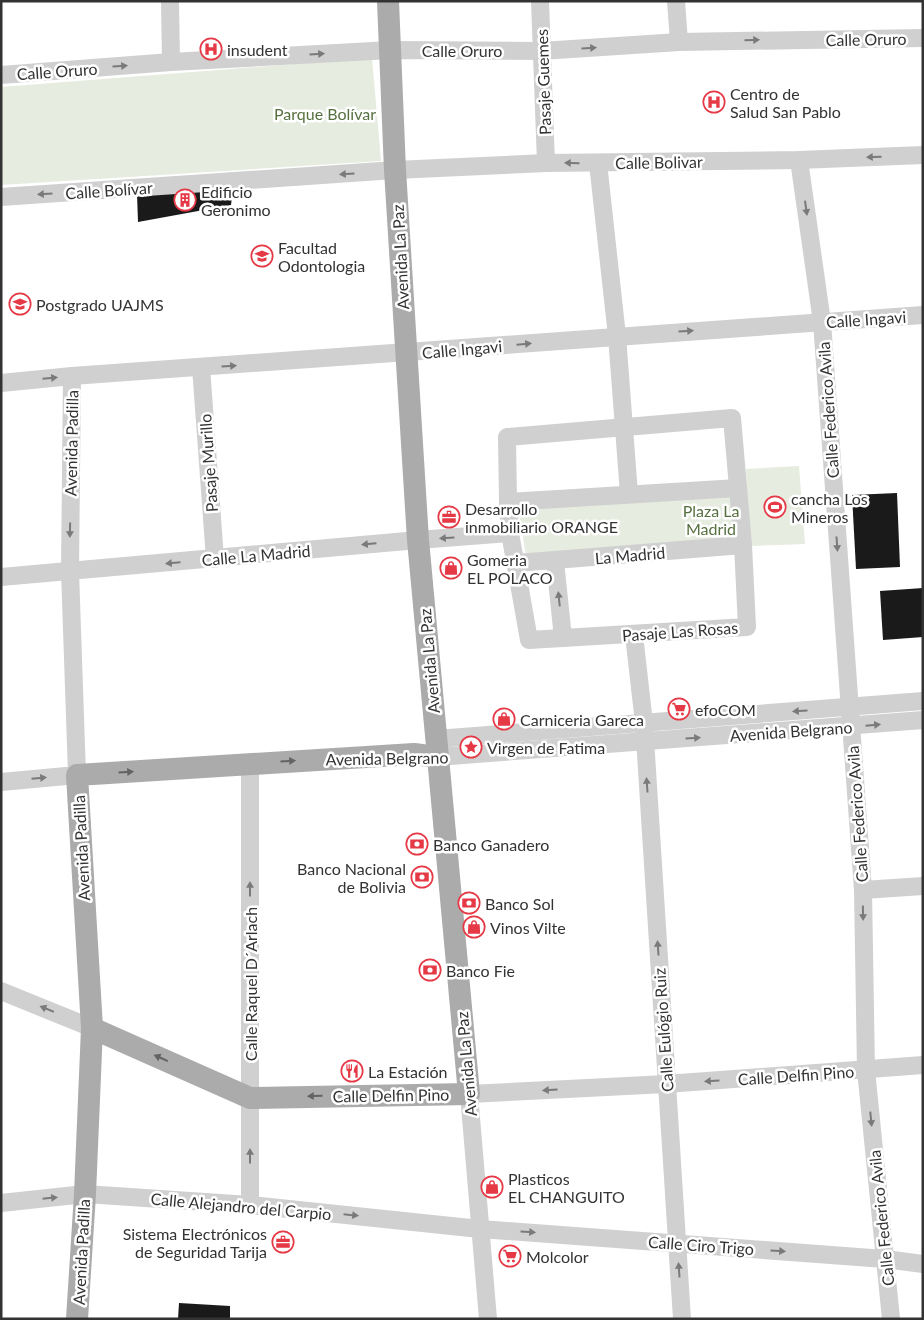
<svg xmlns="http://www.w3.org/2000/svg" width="924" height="1320" font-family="Lato,sans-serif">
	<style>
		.green { fill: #e6ecdf }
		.building { fill: #1a1a1a }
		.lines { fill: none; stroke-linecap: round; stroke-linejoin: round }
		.minor { stroke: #d0d0d0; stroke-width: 18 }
		.major { stroke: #ababab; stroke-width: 22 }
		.oneway { fill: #7a7a7a }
		.oneway2 { fill: #636363 }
		.labels { text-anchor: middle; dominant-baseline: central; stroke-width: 5; stroke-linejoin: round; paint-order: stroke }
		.street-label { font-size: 16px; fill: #333; stroke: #fff }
		.poi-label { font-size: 16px; fill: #333; stroke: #fff; text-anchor: start }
		.park-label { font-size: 16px; fill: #56703f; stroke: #fff }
	</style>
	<rect width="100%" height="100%" fill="#fff"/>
	<g class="green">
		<polygon points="372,58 381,161 1,185 1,87"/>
		<polygon points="799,466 805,544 749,546 746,469"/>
		<polygon points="735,491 739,543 526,555 518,510"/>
	</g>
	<g class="building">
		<polygon points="233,188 231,205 138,222 137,194"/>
		<polygon points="897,493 900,567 856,569 852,495"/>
		<polygon points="923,588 923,637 883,640 880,591"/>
		<polygon points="179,1303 230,1306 230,1319 178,1319"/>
	</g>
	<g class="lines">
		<g class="minor">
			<polyline points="170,1 171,62"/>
			<polyline points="540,1 546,163"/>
			<polyline points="676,1 679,42"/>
			<polyline points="1,75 171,62 391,50 541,51 679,42 923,38"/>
			<polyline points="799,160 822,322 863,890 866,1070 891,1319"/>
			<polyline points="598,163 617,336 629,494"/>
			<polyline points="1,197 395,170 546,163 799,160 923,155"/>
			<polyline points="201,367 215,559"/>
			<polyline points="1,383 72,376 923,315"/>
			<polygon points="732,418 743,545 747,627 529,640 510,533 508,502 507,437"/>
			<polyline points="508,502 738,488"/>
			<polyline points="555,561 563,638"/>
			<polyline points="517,563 743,545"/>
			<polyline points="1,577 418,540 510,533"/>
			<polyline points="634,635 644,723 682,1319"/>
			<polyline points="436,739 923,701"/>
			<polyline points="437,757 923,720"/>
			<polyline points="250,763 250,1205"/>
			<polyline points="1,782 77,775 70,571 72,376"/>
			<polyline points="863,890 923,886"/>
			<polyline points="1,991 92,1028"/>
			<polyline points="1,1203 85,1194 250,1205 480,1229 885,1259 923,1264"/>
			<polyline points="488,1319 469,1094 666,1084 923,1065"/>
		</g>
		<g class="major">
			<polyline points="92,1028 250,1098 469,1094 418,540 395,170 388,1"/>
			<polyline points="77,1319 85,1194 92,1028 77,775 414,754 437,757"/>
		</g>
	</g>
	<defs><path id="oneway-solid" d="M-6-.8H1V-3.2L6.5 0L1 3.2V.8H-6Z" transform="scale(1.25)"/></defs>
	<g class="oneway">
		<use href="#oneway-solid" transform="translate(752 40) rotate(-1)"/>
		<use href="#oneway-solid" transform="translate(589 48) rotate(-4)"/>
		<use href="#oneway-solid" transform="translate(317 54) rotate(-3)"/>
		<use href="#oneway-solid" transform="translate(120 66) rotate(-4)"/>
		<use href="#oneway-solid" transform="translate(874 157) rotate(178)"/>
		<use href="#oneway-solid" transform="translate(572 163) rotate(-179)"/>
		<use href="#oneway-solid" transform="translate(347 174) rotate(176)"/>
		<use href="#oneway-solid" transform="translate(45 194) rotate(177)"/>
		<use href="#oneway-solid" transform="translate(806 208) rotate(82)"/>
		<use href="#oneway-solid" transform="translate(686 331) rotate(-4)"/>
		<use href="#oneway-solid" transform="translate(524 344) rotate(-5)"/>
		<use href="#oneway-solid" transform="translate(229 366) rotate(-4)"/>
		<use href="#oneway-solid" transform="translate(50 378) rotate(-5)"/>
		<use href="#oneway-solid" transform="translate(70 530) rotate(91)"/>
		<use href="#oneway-solid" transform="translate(447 538) rotate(176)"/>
		<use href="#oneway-solid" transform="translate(369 544) rotate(175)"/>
		<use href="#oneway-solid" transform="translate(837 544) rotate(86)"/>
		<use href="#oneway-solid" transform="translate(173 563) rotate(175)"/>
		<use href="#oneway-solid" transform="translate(559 599) rotate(-96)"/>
		<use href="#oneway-solid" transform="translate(800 711) rotate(176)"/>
		<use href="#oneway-solid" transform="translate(873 725) rotate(-5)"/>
		<use href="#oneway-solid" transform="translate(693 738) rotate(-4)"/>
		<use href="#oneway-solid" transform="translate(39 778) rotate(-5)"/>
		<use href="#oneway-solid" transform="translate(647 785) rotate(-94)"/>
		<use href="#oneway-solid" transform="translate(250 889) rotate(-90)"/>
		<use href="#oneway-solid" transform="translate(863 913) rotate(89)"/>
		<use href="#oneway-solid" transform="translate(658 948) rotate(-94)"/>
		<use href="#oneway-solid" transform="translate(47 1009) rotate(-158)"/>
		<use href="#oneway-solid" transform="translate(712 1081) rotate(176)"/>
		<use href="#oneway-solid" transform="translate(550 1090) rotate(177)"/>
		<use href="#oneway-solid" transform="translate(871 1119) rotate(84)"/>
		<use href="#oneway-solid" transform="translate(250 1156) rotate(-90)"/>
		<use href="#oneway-solid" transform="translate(50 1198) rotate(-6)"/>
		<use href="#oneway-solid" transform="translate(351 1215) rotate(6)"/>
		<use href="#oneway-solid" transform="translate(528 1232) rotate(4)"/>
		<use href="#oneway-solid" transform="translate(778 1251) rotate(4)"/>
		<use href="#oneway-solid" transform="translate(679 1270) rotate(-94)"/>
	</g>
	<g class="oneway2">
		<use href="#oneway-solid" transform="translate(288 761) rotate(-3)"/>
		<use href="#oneway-solid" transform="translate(126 772) rotate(-4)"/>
		<use href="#oneway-solid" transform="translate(161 1058) rotate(-156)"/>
		<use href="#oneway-solid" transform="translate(315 1096) rotate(179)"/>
	</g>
	<defs>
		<g id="hospital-ring" transform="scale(1.125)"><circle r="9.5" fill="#fff" stroke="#e63946" stroke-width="1.5"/><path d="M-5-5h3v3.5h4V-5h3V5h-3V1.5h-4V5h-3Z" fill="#e63946"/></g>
		<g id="building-ring" transform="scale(1.125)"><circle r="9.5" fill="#fff" stroke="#e63946" stroke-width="1.5"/><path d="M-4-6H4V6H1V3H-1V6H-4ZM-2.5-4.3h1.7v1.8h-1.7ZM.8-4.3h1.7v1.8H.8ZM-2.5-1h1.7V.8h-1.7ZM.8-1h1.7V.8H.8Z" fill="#e63946"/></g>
		<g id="university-ring" transform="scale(1.125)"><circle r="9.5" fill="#fff" stroke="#e63946" stroke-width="1.5"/><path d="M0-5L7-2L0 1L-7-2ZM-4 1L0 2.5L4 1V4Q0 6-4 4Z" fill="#e63946"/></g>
		<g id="stadium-ring" transform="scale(1.125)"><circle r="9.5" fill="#fff" stroke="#e63946" stroke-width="1.5"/><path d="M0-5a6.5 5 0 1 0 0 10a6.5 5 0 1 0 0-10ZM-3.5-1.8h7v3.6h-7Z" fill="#e63946"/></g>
		<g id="office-ring" transform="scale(1.125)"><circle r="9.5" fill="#fff" stroke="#e63946" stroke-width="1.5"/><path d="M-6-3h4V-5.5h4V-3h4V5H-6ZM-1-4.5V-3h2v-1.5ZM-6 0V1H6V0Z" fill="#e63946"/></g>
		<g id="shop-ring" transform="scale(1.125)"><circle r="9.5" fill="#fff" stroke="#e63946" stroke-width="1.5"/><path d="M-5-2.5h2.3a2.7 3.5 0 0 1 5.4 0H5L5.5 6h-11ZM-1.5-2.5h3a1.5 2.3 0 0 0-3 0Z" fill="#e63946"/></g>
		<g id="supermarket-ring" transform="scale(1.125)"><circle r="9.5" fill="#fff" stroke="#e63946" stroke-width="1.5"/><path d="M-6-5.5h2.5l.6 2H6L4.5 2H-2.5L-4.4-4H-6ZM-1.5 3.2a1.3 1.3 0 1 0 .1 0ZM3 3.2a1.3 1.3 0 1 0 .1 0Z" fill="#e63946"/></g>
		<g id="sight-ring" transform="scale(1.125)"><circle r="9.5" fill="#fff" stroke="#e63946" stroke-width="1.5"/><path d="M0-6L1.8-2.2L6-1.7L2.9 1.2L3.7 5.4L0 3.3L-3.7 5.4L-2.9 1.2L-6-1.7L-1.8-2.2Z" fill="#e63946"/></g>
		<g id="bank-ring" transform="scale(1.125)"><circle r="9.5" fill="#fff" stroke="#e63946" stroke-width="1.5"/><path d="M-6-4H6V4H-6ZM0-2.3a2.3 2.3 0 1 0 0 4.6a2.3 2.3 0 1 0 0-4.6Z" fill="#e63946"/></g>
		<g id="restaurant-ring" transform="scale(1.125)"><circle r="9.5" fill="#fff" stroke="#e63946" stroke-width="1.5"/><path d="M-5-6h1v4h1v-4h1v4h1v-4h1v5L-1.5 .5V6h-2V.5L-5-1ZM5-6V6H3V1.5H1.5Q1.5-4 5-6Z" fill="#e63946"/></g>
	</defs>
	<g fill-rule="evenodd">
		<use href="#hospital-ring" x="211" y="49"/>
		<use href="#hospital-ring" x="714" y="102"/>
		<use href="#building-ring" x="185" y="200"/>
		<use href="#university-ring" x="262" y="256"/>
		<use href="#university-ring" x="20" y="304"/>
		<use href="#stadium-ring" x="775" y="507"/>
		<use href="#office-ring" x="449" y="517"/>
		<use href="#shop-ring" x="451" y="568"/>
		<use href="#supermarket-ring" x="679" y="709"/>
		<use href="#shop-ring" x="504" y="719"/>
		<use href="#sight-ring" x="471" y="747"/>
		<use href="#bank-ring" x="417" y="844"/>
		<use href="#bank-ring" x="422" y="877"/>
		<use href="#bank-ring" x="469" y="903"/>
		<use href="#shop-ring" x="474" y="927"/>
		<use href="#bank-ring" x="430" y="970"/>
		<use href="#restaurant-ring" x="352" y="1071"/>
		<use href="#shop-ring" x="492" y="1187"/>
		<use href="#office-ring" x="283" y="1242"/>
		<use href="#supermarket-ring" x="510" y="1256"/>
	</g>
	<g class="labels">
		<g class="street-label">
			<text transform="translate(866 39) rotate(-1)">Calle Oruro</text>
			<text x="462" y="50">Calle Oruro</text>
			<text transform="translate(57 71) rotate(-4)">Calle Oruro</text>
			<text transform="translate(543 82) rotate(-92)">Pasaje Guemes</text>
			<text transform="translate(659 162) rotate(-1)">Calle Bolivar</text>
			<text transform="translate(109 190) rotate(-4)">Calle Bolívar</text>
			<text transform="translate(400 257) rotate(-93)">Avenida La Paz</text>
			<text transform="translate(866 319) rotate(-4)">Calle Ingavi</text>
			<text transform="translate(462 349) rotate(-5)">Calle Ingavi</text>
			<text transform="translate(828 410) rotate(-94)">Calle Federico Avila</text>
			<text transform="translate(71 443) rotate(-89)">Avenida Padilla</text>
			<text transform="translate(208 463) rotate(-94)">Pasaje Murillo</text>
			<text transform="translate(256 555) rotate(-5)">Calle La Madrid</text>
			<text transform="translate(630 555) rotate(-5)">La Madrid</text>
			<text transform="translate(680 631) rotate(-4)">Pasaje Las Rosas</text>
			<text transform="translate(429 661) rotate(-95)">Avenida La Paz</text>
			<text transform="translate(791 731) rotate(-4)">Avenida Belgrano</text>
			<text transform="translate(387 758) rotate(-1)">Avenida Belgrano</text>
			<text transform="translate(857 814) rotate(-94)">Calle Federico Avila</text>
			<text transform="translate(81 848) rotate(-93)">Avenida Padilla</text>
			<text transform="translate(250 984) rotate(-90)">Calle Raquel D´Arlach</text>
			<text transform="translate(663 1030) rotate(-94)">Calle Eulógio Ruiz</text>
			<text transform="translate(466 1064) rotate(-95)">Avenida La Paz</text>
			<text transform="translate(796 1075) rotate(-4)">Calle Delfin Pino</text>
			<text transform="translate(391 1095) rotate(-1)">Calle Delfin Pino</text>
			<text transform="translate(241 1206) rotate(5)">Calle Alejandro del Carpio</text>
			<text transform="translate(881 1218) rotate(-96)">Calle Federico Avila</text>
			<text transform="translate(701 1245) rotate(4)">Calle Ciro Trigo</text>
			<text transform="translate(81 1252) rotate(-87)">Avenida Padilla</text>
		</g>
		<g class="poi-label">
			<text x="227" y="49">insudent</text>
			<text x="730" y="93">Centro de<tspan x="730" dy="18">Salud San Pablo</tspan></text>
			<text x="201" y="191">Edificio<tspan x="201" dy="18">Geronimo</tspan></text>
			<text x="278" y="247">Facultad<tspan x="278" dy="18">Odontologia</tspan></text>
			<text x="36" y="304">Postgrado UAJMS</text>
			<text x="791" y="498">cancha Los<tspan x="791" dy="18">Mineros</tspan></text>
			<text x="465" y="508">Desarrollo<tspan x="465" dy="18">inmobiliario ORANGE</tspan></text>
			<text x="467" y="559">Gomeria<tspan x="467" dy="18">EL POLACO</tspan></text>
			<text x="695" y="709">efoCOM</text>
			<text x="520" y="719">Carniceria Gareca</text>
			<text x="487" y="747">Virgen de Fatima</text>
			<text x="433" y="844">Banco Ganadero</text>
			<text x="406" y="868" text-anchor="end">Banco Nacional<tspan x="406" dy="18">de Bolivia</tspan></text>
			<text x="485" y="903">Banco Sol</text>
			<text x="490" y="927">Vinos Vilte</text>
			<text x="446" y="970">Banco Fie</text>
			<text x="368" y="1071">La Estación</text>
			<text x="508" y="1178">Plasticos<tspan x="508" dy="18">EL CHANGUITO</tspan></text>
			<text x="267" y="1233" text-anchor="end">Sistema Electrónicos<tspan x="267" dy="18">de Seguridad Tarija</tspan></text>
			<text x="526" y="1256">Molcolor</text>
		</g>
		<g class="park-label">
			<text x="325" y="113">Parque Bolívar</text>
			<text x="711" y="510">Plaza La<tspan x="711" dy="18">Madrid</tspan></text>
		</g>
	</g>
	<rect width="924" height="1320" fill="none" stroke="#333333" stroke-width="5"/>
</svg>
